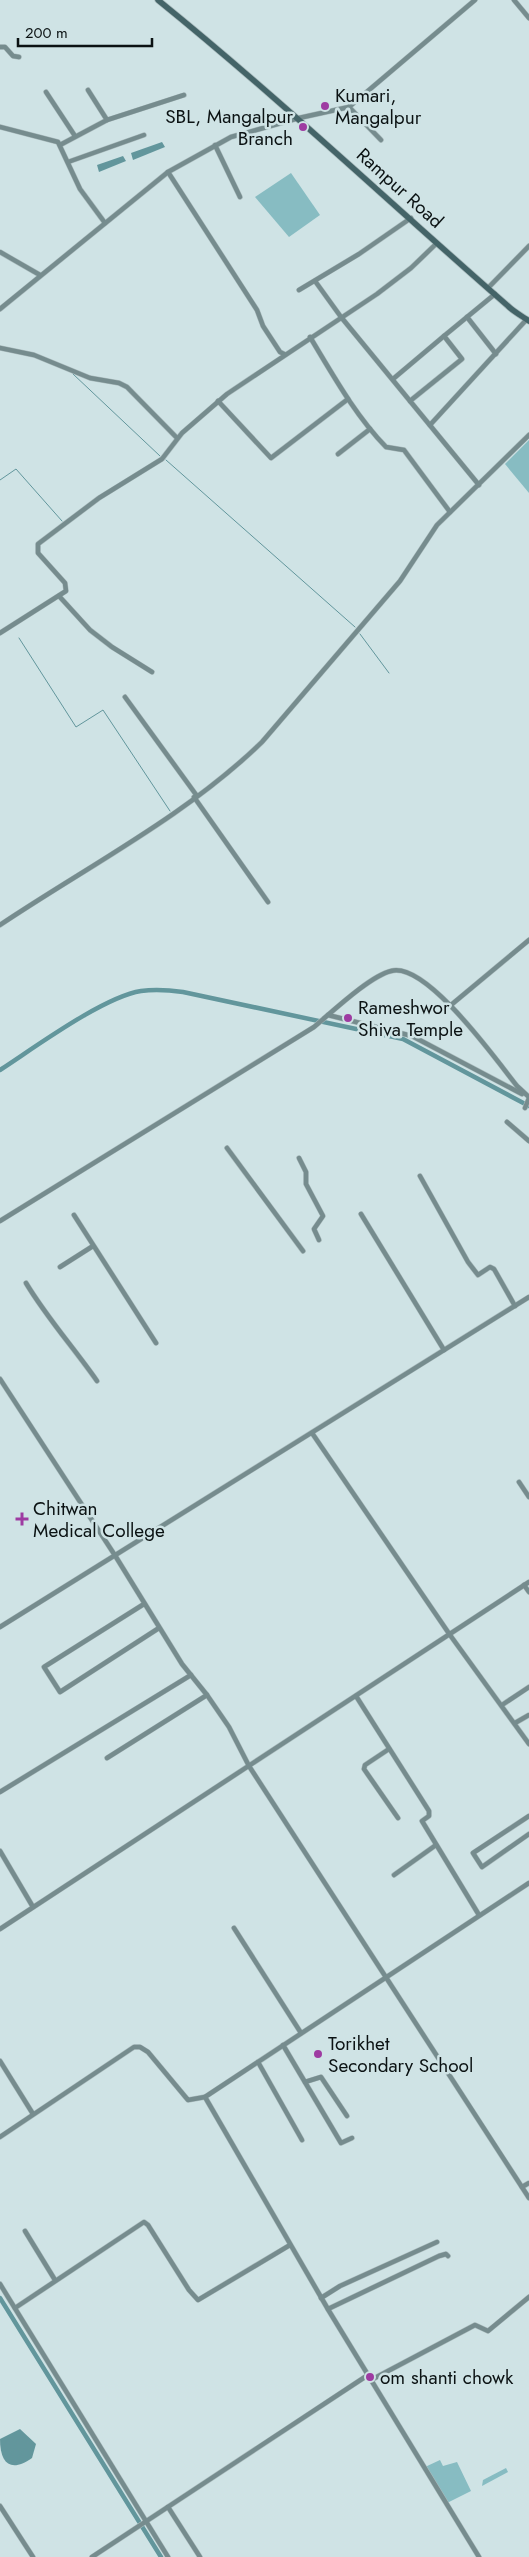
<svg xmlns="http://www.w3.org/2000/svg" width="529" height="2557" font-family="Jost,sans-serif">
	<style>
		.green { fill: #87bcc2 }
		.water { fill: #62969c }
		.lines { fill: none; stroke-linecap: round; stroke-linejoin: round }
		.stream { stroke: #62969c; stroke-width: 1 }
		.canal { stroke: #62969c; stroke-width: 4.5 }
		.minor-casing { stroke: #acbdbf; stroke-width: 5.5 }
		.secondary-casing { stroke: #acbdbf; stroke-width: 7 }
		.minor { stroke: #768c8e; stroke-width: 4.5 }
		.secondary { stroke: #446468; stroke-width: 5.5 }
		.poi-dot { fill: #9e3ba2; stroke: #cfe3e5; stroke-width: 2 }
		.labels { text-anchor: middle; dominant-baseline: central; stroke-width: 5; stroke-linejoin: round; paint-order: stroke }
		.poi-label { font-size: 19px; fill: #0b1213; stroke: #cfe3e5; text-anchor: start }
		.street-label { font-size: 19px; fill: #0b1213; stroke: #cfe3e5 }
	</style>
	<rect width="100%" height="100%" fill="#cfe3e5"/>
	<g class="green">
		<polygon points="291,173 320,215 289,237 255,197"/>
		<polygon points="529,440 529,493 505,464"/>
		<polygon points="440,2460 443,2466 457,2462 471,2491 447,2503 425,2467"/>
		<polygon points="506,2468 508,2472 482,2486 483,2480"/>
	</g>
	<g class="water">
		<polygon points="162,142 165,147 133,160 131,153"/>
		<polygon points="123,156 126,161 99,172 97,165"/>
		<path d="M20 2429 36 2444 32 2458C11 2473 0 2464 0 2439Z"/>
	</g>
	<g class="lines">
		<g class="stream">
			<polyline points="73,374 160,456"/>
			<polyline points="166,460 355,627"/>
			<polyline points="0,480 16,469 62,521"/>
			<polyline points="360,634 389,673"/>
			<polyline points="19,638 76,727 103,710 170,811"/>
		</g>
		<g class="canal">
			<path d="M0 1070C34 1048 103 997 141 991 155 989 169 990 183 992L403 1039 529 1106"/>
			<polyline points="0,2298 161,2557"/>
		</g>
		<g class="minor-casing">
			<g id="minor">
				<polyline points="514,0 529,18"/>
				<polyline points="0,47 5,47 13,56 19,57"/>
				<polyline points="88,90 107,120"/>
				<polyline points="46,92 75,136"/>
				<polyline points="349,107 381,140"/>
				<polyline points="0,127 58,142 80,189 105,223"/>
				<polyline points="60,145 107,120 184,95"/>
				<polyline points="215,145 240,197"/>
				<polyline points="68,162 144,135"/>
				<polyline points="168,172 257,310 263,326 280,352 284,354"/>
				<polyline points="0,252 40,275"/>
				<polyline points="315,281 341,317 479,485"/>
				<polyline points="488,288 529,246"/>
				<polyline points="299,290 359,254 411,218"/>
				<polyline points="0,309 168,172 231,137 299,118 349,107 475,0"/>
				<polyline points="467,317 496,354"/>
				<path d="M310 337C333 375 355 415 386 447L404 450 450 512"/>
				<polyline points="0,348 34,355 90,378 119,383 127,387 177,438"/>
				<polyline points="393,379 444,336"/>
				<polyline points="218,401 271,458 348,399"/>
				<polyline points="410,401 462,359 444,336 495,294"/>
				<polyline points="430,425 527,319"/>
				<polyline points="338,454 370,429"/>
				<polyline points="59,596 90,630 112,647 152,672"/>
				<polyline points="0,633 66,591 65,583 38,553 38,544 99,498 162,459 182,433 227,394 377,294 411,268 437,243"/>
				<polyline points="125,697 197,796"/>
				<polyline points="194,797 268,902"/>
				<path d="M0 925C88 866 186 816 262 742L400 581 437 525 529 435"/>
				<polyline points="451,1005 529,940"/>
				<polyline points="328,1015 412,1036 522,1094"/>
				<polyline points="525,1108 529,1098"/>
				<polyline points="507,1122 529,1141"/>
				<polyline points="227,1148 303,1251"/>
				<polyline points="299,1158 306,1172 306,1184 323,1216 314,1229 319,1240"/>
				<polyline points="420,1176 468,1262 478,1275 490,1267 494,1269 515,1306"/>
				<polyline points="361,1214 444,1350"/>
				<polyline points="74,1215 156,1343"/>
				<path d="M0 1221 314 1027C332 1012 370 976 391 971 426 961 497 1061 517 1086L529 1097"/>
				<polyline points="60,1267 93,1246"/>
				<path d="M26 1283C47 1318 74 1348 97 1381"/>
				<polyline points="0,1379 116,1557 182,1664 207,1695 229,1727 249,1766 529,2198"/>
				<polyline points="312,1433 450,1635 529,1744"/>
				<polyline points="519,1482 529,1497"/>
				<polyline points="524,1585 529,1592"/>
				<polyline points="144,1604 44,1667 60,1692 159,1628"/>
				<polyline points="0,1627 529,1297"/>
				<polyline points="356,1696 429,1811 429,1816 422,1821 479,1915"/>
				<polyline points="502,1705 529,1687"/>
				<polyline points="515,1723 529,1715"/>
				<polyline points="389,1749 365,1765 364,1769 398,1818"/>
				<polyline points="107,1758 207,1695"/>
				<polyline points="0,1792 191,1675"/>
				<polyline points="529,1816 473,1853 482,1867 529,1834"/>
				<polyline points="0,1851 33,1907"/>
				<polyline points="394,1875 436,1845"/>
				<polyline points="234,1928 301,2033"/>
				<polyline points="0,1929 529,1582"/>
				<polyline points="283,2045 341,2143 352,2138"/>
				<polyline points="0,2061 33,2114"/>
				<polyline points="258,2062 302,2140"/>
				<polyline points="305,2082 321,2077 347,2116"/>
				<polyline points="0,2137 134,2047 140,2047 148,2052 188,2100 205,2097"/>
				<polyline points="522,2187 529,2183"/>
				<polyline points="25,2231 55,2280"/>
				<polyline points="0,2284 168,2557"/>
				<polyline points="321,2298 340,2286 437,2242"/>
				<polyline points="15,2308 144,2222 148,2225 189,2290 198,2300 290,2245"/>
				<polyline points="328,2309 439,2256 446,2254 448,2256"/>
				<polyline points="371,2380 475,2325 488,2331 529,2297"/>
				<polyline points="0,2506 33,2557"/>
				<polyline points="168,2507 200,2557"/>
				<polyline points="92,2557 368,2375"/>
				<polyline points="479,2557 329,2311 205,2097 529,1883"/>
			</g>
		</g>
		<g class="secondary-casing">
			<path id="secondary" d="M158 0C279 98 391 204 508 306 514 312 522 316 529 321"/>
		</g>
		<use href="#minor" class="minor"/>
		<use href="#secondary" class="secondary"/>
	</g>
	<g class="poi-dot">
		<circle cx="325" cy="106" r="5"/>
		<circle cx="303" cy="127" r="5"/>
		<circle cx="348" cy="1018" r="5"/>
		<path d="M19.5 1511.5h5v5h5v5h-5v5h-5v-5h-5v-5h5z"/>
		<circle cx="318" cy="2054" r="5"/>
		<circle cx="370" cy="2377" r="5"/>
	</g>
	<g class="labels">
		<g class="poi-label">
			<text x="335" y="95">Kumari,<tspan x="335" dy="22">Mangalpur</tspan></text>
			<text x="293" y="116" text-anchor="end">SBL, Mangalpur<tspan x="293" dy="22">Branch</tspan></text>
			<text x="358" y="1007">Rameshwor<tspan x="358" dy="22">Shiva Temple</tspan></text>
			<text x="33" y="1508">Chitwan<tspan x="33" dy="22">Medical College</tspan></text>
			<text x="328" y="2043">Torikhet<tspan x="328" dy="22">Secondary School</tspan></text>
			<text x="380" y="2377">om shanti chowk</text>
		</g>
		<g class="street-label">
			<text transform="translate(400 188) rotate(42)">Rampur Road</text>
		</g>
	</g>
	<path d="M18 38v8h134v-8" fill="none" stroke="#0b1213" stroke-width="2.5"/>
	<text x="25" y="38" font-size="15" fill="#0b1213" stroke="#cfe3e5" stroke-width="4" paint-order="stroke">200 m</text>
</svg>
